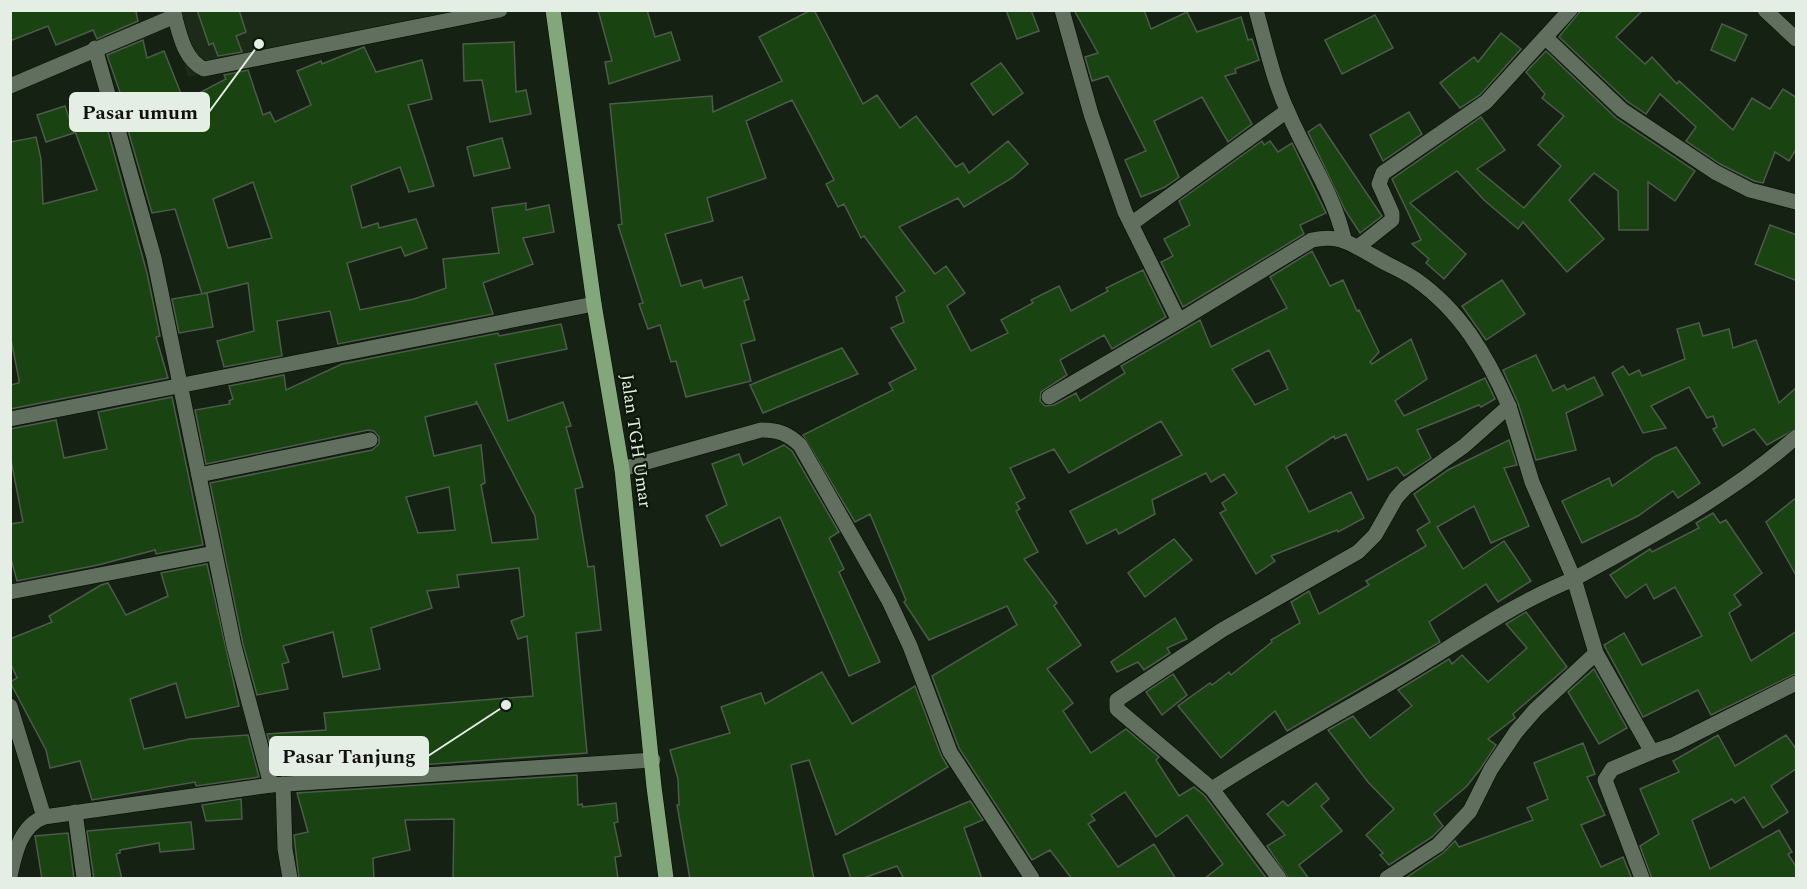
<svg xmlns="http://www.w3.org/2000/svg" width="1807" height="889" font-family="Spectral,serif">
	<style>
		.built { fill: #1b2b18 }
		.building { fill: #1a4312; stroke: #4d5b4b; stroke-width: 1.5; fill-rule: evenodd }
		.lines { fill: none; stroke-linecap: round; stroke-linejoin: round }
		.minor-casing { stroke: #020a01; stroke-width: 16 }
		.major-casing { stroke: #020a01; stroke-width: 16 }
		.minor { stroke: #616f5e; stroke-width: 15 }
		.major { stroke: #81a77a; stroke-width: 15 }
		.labels { text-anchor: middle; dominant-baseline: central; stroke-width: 4.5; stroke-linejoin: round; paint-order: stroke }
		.street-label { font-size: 18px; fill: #e5eee4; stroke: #0c170a }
		.leader { fill: none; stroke: #e5eee4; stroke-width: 2 }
		.callout-dot { fill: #e5eee4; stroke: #0c170a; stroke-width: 2 }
		.callout { fill: #e5eee4; stroke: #e5eee4; stroke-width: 2 }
		.callout-label { font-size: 20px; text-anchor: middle; font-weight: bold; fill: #111 }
	</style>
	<rect width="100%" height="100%" fill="#152112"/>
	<polygon class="built" points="169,10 492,11 188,77"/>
	<g class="building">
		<polygon points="10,10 139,10 139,11 136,12 138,21 97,39 93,30 56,45 48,26 10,41"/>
		<polygon points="197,10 239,10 246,32 236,36 242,52 218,56 213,43 209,45"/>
		<polygon points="598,10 647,10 655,37 671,32 680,60 609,84 605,62 612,61"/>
		<path d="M811 10H814L863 104 877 95 900 128 916 116 956 167 963 163 969 173 1008 141 1028 164 1012 178 964 207 958 198 899 227 935 274 946 266 965 293 947 306 971 351 1008 333 1001 320 1033 303 1031 300 1059 286 1071 311 1108 291 1106 288 1143 270 1166 317 1112 349 1104 335 1060 360 1067 375 1041 392 1040 401 1045 406 1054 405 1076 393 1080 401 1125 373 1121 366 1200 320 1211 347 1287 308 1270 277 1312 251 1330 286 1343 280 1357 311 1359 310 1379 352 1370 362 1372 364 1411 339 1427 379 1395 401 1404 416 1485 378 1495 399 1481 407 1479 405 1417 430 1431 458 1404 476 1397 467 1368 480 1346 434 1335 439 1334 436 1286 467 1309 512 1351 492 1364 518 1338 532 1337 530 1271 556 1275 561 1256 574 1220 513 1226 510 1222 503 1237 493 1224 474 1211 482 1206 473 1152 500 1155 514 1119 534 1116 529 1087 544 1070 511 1182 455 1161 421 1069 473 1054 449 1010 468 1025 498 1016 503 1020 509 1016 511 1038 552 1024 559 1057 603 1054 606 1081 645 1047 669 1073 703 1063 711 1091 753 1126 729 1159 757 1156 760 1179 796 1194 787 1205 796 1267 879H1204L1223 864 1187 815 1156 837 1125 792 1091 815 1095 820 1088 824 1118 867 1154 844 1176 879H1072L1050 850 1032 860 959 748 932 676 1017 625 1007 606 929 640 904 602 906 600 870 514 855 522 803 435 893 390 889 383 916 369 891 328 904 322 896 297 905 291 864 236 861 238 844 204 838 207 826 184 834 180 792 100 746 121 766 178 707 198 713 221 665 234 681 286 701 280 704 288 742 277 749 299 744 301 755 340 741 344 751 381 686 397 676 361 671 362 660 325 648 329 639 304 643 303 618 225 622 224 610 104 712 96 713 112 782 81 759 37ZM1269 350 1288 389 1255 405 1232 369Z"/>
		<polygon points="1006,10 1031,10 1039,31 1017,39"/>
		<polygon points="1074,10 1144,10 1151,29 1187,12 1197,32 1241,17 1248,40 1252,39 1259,60 1235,69 1236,73 1225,76 1252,124 1228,142 1202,97 1154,121 1179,177 1165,187 1141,197 1125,160 1146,151 1108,76 1092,81 1085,57 1098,53"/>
		<polygon points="1581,10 1643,10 1616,37 1645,64 1652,57 1677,84 1679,81 1733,130 1752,98 1770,109 1783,89 1797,98 1797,148 1789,161 1775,152 1763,183 1754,181 1720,164 1686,141 1696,127 1660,94 1646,114 1628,102 1559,37"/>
		<polygon points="1375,15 1393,48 1342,74 1325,40"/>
		<polygon points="1722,24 1747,35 1735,61 1711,50"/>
		<polygon points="1501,33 1521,49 1480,95 1460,108 1440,83 1474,57 1478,62"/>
		<path d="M143 40 147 58 164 51 184 101 226 79 224 75 248 70 263 115 270 112 275 122 311 105 297 71 321 61 322 64 364 47 376 72 422 60 432 99 408 105 434 186 409 192 400 167 351 186 362 228 378 223 379 228 416 219 427 248 405 256 401 247 347 263 360 310 414 299 446 288 443 259 499 253 492 208 526 203V210L549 205 554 232 523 238 533 264 483 283 493 314 338 344 330 311 277 321 282 356 224 367 217 341 254 331 248 283 202 294 175 209 152 213 119 99 122 98 107 55ZM253 182 272 238 228 248 213 199Z"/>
		<polygon points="514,42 516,92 526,90 531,114 490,122 482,80 464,81 463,44"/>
		<polygon points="1546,51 1616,118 1695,171 1675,201 1648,182 1648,230 1619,230 1618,191 1594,173 1569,200 1604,239 1567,272 1523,222 1518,229 1484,200 1457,171 1410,203 1466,254 1444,279 1426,263 1429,259 1412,244 1421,240 1392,179 1481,117 1505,150 1477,169 1524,208 1561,166 1538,145 1564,116 1542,98 1545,94 1526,72"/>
		<polygon points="1001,63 1023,93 993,115 971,84"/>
		<polygon points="65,106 74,133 46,142 37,115"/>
		<polygon points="101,106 147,273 160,336 156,337 168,378 10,409 10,385 19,383 19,380 10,334 10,142 36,137 41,159 43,204 97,190 70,118"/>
		<polygon points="1409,112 1422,134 1383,161 1370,135"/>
		<polygon points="1320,124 1382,216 1360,233 1345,210 1308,132"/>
		<polygon points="502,138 510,168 474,176 467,147"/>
		<polygon points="1262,141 1264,145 1270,141 1278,152 1292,143 1326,213 1300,225 1304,234 1183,307 1161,262 1173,256 1164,239 1190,225 1179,201"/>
		<polygon points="1770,225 1797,235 1797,281 1755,264"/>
		<polygon points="1502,280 1525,314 1486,340 1462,306"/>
		<polygon points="207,293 213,327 179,333 172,299"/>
		<polygon points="1699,323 1703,336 1729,329 1733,348 1756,340 1779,403 1797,387 1797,428 1767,445 1754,429 1723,446 1713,429 1717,427 1713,416 1707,418 1689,387 1651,406 1666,428 1643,433 1612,373 1623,366 1629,375 1639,370 1642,376 1685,359 1677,329"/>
		<path d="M561 324 567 349 495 364 508 421 563 402 571 426 566 427 583 487 575 489 588 567 594 566 601 630 576 633 587 753 278 775 267 734 326 730 324 713 533 696 527 636 518 639 511 621 524 616 519 568 457 575 459 587 427 591 432 608 371 628 380 669 343 677 333 632 283 646 289 662 282 664 288 689 257 695 243 644 210 483 372 450 379 444V437L374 431 368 430 206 464 195 410 230 404 229 401 233 399 229 386 284 375 286 390 342 364 498 333 499 336ZM476 401 535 516 538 539 492 543 481 485 485 483 481 445 434 456 425 417 476 404ZM449 487 455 530 418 533 406 497Z"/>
		<polygon points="842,348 858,374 763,413 750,385"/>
		<polygon points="1536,355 1553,391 1564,385 1567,390 1594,377 1603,395 1566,413 1576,450 1536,460 1518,403 1503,370"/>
		<polygon points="172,397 203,545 156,554 155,550 98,565 17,581 10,555 10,524 23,522 10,455 10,429 56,420 64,458 107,449 98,412"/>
		<polygon points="1509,440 1517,465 1504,468 1529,526 1491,543 1474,506 1437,527 1463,569 1504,541 1531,581 1498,602 1486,584 1429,622 1440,642 1287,731 1275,711 1221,758 1178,706 1210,683 1212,685 1229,672 1231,675 1272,642 1271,640 1300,623 1291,602 1309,591 1319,614 1369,585 1366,581 1426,546 1417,530 1430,522 1414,494 1448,470"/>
		<polygon points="784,445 792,451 839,532 829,538 844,569 839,572 880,662 849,676 780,517 721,546 706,516 727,505 712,464 739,454 743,465"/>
		<polygon points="1676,447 1700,483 1678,498 1673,491 1638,516 1582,543 1562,501 1609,478 1612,486 1654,457"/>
		<polygon points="1797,497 1797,577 1766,522"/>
		<polygon points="1713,513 1720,523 1726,520 1762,573 1734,595 1741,605 1729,613 1751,661 1797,631 1797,673 1711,715 1698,690 1643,717 1604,645 1624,633 1642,665 1702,636 1675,587 1654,599 1646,584 1626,598 1610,575 1650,549 1652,552 1699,528 1696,523"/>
		<polygon points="1174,539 1192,560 1145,597 1128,573"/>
		<polygon points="207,564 239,706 186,718 176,683 130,699 144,749 190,739 248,735 259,777 196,786 195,782 92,800 80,761 50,768 46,750 10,682 17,678 10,662 10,639 52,622 49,616 101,585 108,583 126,615 168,596 161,573"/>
		<polygon points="1526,612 1567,667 1513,714 1515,718 1488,739 1496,745 1481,768 1467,786 1434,814 1443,826 1432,837 1389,865 1380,855 1383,853 1366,835 1394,809 1368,782 1328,730 1353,716 1370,738 1412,706 1398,690 1449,659 1452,664 1462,655 1488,682 1527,648 1506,624"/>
		<polygon points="1175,618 1187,639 1167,648 1170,653 1144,670 1138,662 1117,672 1111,662"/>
		<polygon points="1594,669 1627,728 1599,744 1568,692"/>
		<polygon points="822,672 852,724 915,686 941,755 948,767 836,835 809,760 791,765 814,879 690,879 677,805 679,805 678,779 670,750 730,733 721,707 761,693 765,704"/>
		<polygon points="1173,674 1187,695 1162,715 1146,692"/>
		<polygon points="1718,735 1735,766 1786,735 1797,750 1797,768 1771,786 1788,812 1763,828 1744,797 1735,803 1732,799 1692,820 1710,869 1779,830 1792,852 1788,854 1797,868 1797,879 1652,879 1640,846 1659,834 1640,789 1679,772 1673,761"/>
		<polygon points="1583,743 1595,774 1587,777 1605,815 1581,825 1601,867 1623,857 1632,879 1404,879 1443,853 1455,841 1459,847 1533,820 1527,808 1548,799 1534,763"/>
		<polygon points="577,775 578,805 582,804 583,807 616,803 618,822 614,823 621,856 615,857 618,879 453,879 454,819 405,820 410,850 373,858 374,879 299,879 294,835 308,832 297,793"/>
		<polygon points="1316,783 1329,799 1321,806 1342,831 1299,865 1309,879 1289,879 1267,846 1285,835 1267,814 1283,801 1288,806"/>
		<polygon points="241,799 242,819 206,821 202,805"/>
		<polygon points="970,801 983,820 964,828 982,879 904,879 897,866 861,879 851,879 843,855"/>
		<polygon points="191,822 194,849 160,852 159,843 120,850 120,853 116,854 122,879 94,879 87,831"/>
		<polygon points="68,833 74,879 42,879 35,836"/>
	</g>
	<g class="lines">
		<g class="minor-casing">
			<g id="minor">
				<path d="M173 10C179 31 183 59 204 69L500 10"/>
				<path d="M1062 10 1091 114 1125 212 1179 321 1312 240C1341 234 1350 244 1375 257 1388 265 1403 271 1415 279 1461 311 1487 356 1509 406L1464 446 1405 488 1396 498 1375 535 1358 552 1222 630 1117 700V709L1212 789 1279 878"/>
				<path d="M1256 10C1266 45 1273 80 1288 112 1306 155 1334 194 1344 239"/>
				<polyline points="1765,10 1796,39"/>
				<polyline points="1546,38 1622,110 1715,172 1750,190 1796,202"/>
				<polyline points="95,48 154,258 234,646 271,785"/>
				<polyline points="10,86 175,16"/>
				<polyline points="1131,224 1287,111"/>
				<polyline points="1358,247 1392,220 1392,213 1379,184 1383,173 1486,102 1570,10"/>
				<polyline points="1049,397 1179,321"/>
				<polyline points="10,419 594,304"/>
				<path d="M622 469 761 430C778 430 787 433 800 445L889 601 910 646 950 752 1032 878"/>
				<polyline points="199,475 370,440"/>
				<polyline points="10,592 214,553"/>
				<polyline points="10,706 44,817"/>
				<polyline points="1652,752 1675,744 1796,683"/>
				<polyline points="283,784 285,849 290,878"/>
				<path d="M1212 789C1271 750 1333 717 1394 681 1454 646 1509 605 1574 579L1532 482 1509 406"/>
				<polyline points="75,812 84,878"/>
				<path d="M10 876C15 854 20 826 44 817L271 785 653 760"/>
				<polyline points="1387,878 1438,845 1455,827 1470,811 1491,769 1516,732 1535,710 1596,653"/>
				<path d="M1642 878 1605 780 1612 769 1652 752 1596 653 1574 579C1650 537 1731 495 1796 437"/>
			</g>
		</g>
		<g class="major-casing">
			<polyline id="major" points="553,10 594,304 622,469 654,787 666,878"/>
		</g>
		<use href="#minor" class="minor"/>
		<use href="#major" class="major"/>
	</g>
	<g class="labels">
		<g class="street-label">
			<text transform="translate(636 441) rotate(82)">Jalan TGH Umar</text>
		</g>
	</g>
	<path class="leader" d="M259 44L209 112M506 705L428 756"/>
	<g class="callout-dot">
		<circle cx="259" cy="44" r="6"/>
		<circle cx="506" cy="705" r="6"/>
	</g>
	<g class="callout">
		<rect x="70" y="93" width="139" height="38" rx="6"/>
		<rect x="270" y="737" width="158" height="38" rx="6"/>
	</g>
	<g class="callout-label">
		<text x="140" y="119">Pasar umum</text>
		<text x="349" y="763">Pasar Tanjung</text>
	</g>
	<rect width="1807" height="889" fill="none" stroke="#e5eee4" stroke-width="24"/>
</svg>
